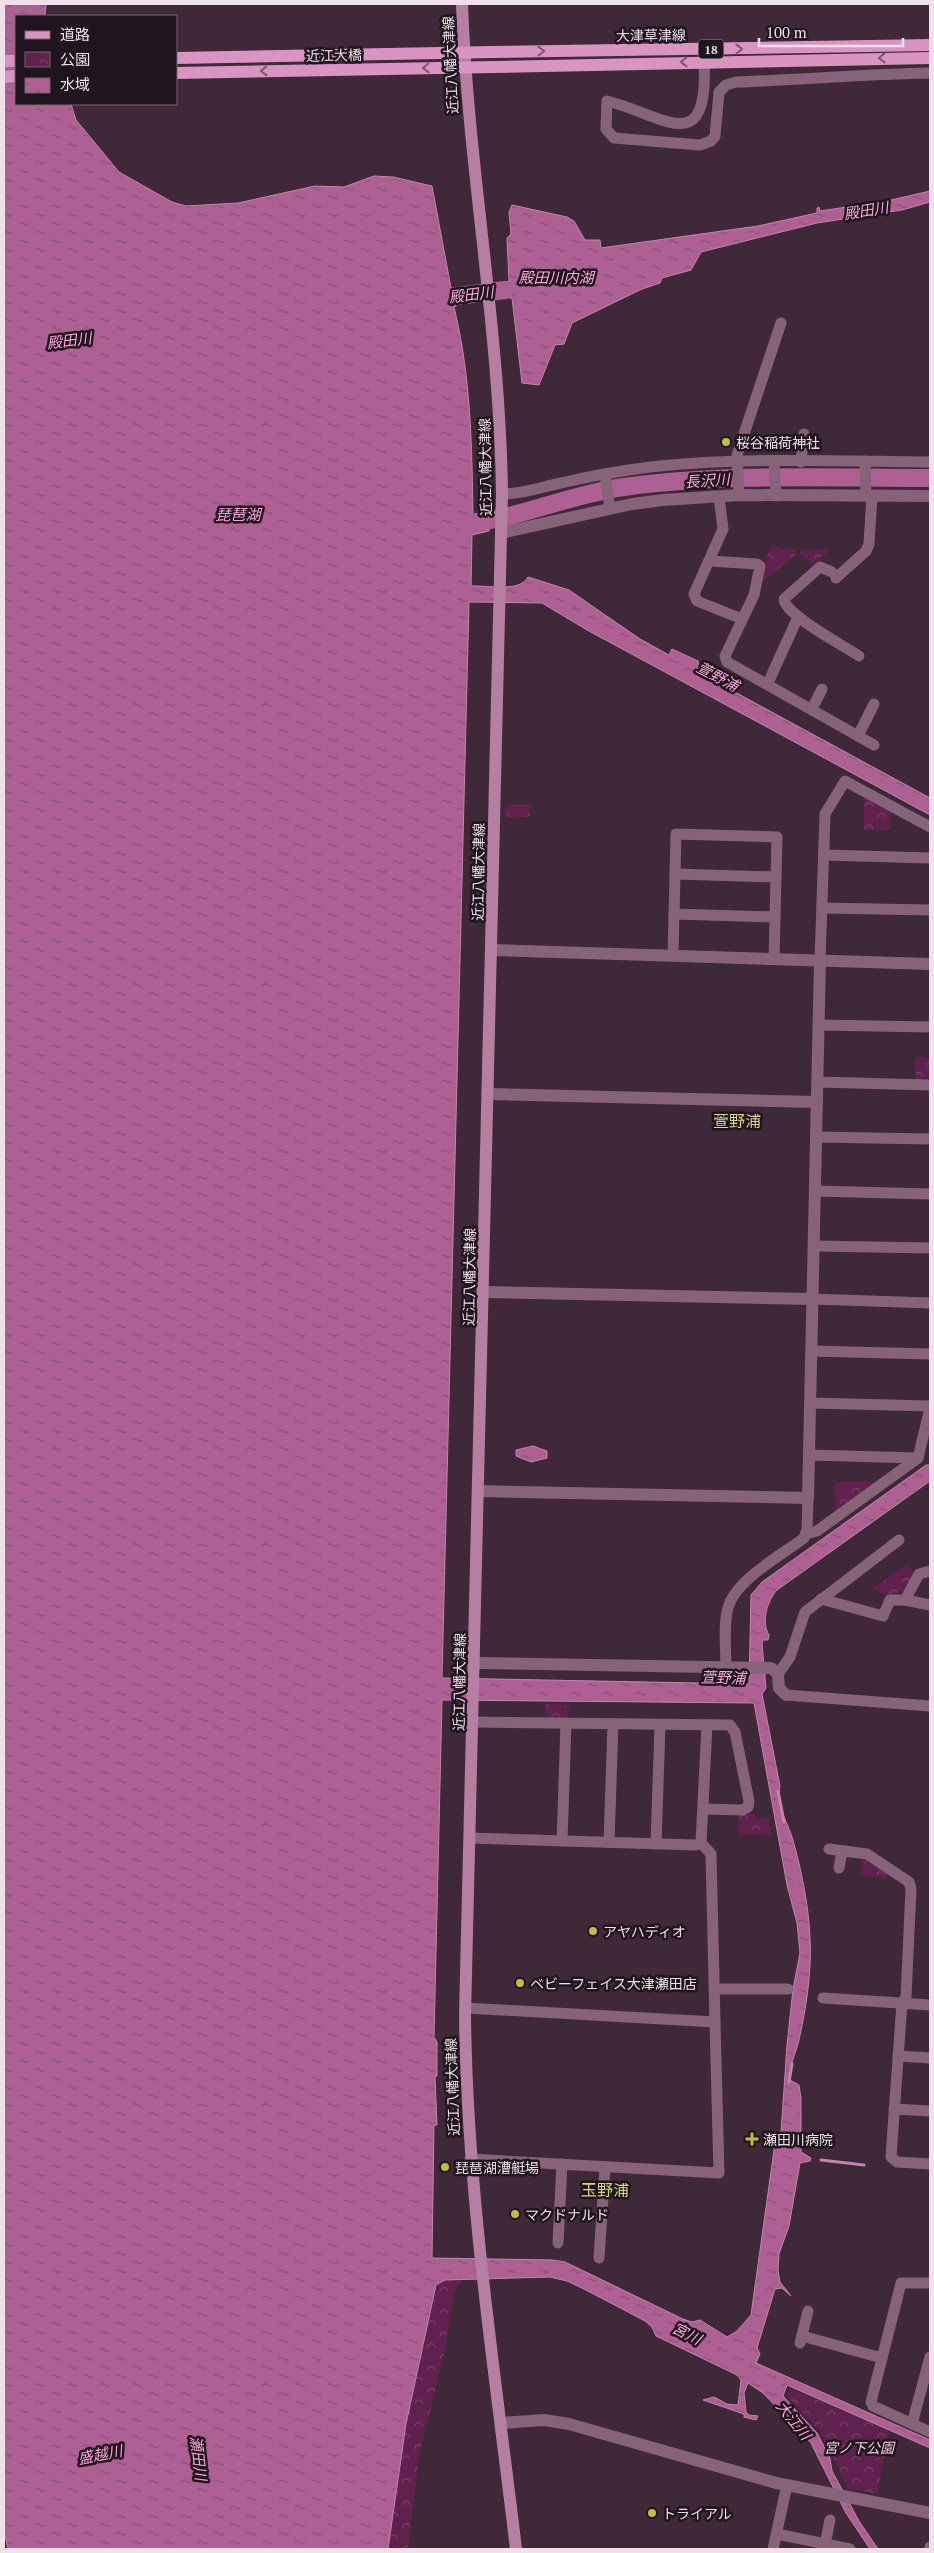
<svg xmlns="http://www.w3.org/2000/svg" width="934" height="2553" font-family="'PT Serif','Noto Sans JP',serif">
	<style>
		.park { fill: url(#park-crowns) }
		.water { fill: url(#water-ripples); stroke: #c286ae; fill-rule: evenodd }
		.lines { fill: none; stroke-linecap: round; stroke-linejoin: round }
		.stream { stroke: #c286ae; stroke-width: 3 }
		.river { stroke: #ae5f94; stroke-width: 18 }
		.minor { stroke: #866379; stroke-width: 11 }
		.tertiary { stroke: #866379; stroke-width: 12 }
		.secondary { stroke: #b67fa2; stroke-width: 12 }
		.primary { stroke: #da94c1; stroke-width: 12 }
		.primary-bridge { stroke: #da94c1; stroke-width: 12 }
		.oneway { stroke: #7d546e }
		.poi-dot { fill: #c3bd3e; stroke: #20151c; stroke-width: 2 }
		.labels { text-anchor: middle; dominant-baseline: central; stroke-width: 5; stroke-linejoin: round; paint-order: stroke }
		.shield { fill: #20151c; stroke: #b2a3ac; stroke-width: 1 }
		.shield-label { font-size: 12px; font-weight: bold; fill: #f0e0ea }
		.street-label { font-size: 14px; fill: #f0e0ea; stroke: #20151c }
		.poi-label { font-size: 14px; fill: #f0e0ea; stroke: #20151c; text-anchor: start }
		.park-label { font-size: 14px; font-style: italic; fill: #f7cbe6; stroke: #20151c }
		.water-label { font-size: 15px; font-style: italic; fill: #fca7de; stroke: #20151c }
		.quarter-label { font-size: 16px; fill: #d8d587; stroke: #20151c }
	</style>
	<defs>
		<pattern id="park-crowns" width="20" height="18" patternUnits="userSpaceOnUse" patternTransform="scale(1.25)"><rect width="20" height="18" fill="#61214e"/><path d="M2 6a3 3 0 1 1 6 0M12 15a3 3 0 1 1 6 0" fill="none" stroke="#784168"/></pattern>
		<pattern id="water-ripples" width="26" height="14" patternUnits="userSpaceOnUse" patternTransform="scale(1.25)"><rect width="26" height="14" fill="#ae5f94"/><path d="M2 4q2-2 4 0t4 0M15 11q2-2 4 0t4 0" fill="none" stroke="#855475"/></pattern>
	</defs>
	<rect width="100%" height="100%" fill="#3f2837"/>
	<g class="park">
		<polygon points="770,546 796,550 795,555 760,583"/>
		<polygon points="830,549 816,563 811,564 800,553 800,551"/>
		<polygon points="864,797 891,810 890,830 864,830"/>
		<rect x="506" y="805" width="24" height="12"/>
		<polygon points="915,1057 930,1057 930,1081 916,1080"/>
		<polygon points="835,1482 874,1482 876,1485 836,1513"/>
		<polygon points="908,1564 914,1574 906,1590 888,1596 872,1589"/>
		<polygon points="545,1704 569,1705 568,1720 545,1719"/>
		<polygon points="739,1814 755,1814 756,1819 768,1818 771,1834 738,1835"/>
		<polygon points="862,1860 866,1860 887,1874 886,1878 861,1876"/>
		<polygon points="461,2279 461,2284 458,2285 454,2293 444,2354 419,2456 408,2549 388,2549 406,2424 436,2285 445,2280"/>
		<polygon points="790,2388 889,2431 877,2494 848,2488 820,2431 787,2396"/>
	</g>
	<g class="water">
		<path d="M4 4H46L45 16H16V104H71L76 120 119 172 172 202 186 206 238 203 315 186 344 187 374 176 393 177 432 186 451 288 464 289 465 302 454 307C471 376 472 447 473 518L490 513 489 531 472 535 471 586C486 585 520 593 528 577L569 590 640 639 669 655 672 649 698 661 699 667 709 678 930 798V815L587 630 542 603 469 602 442 1678 749 1684 751 1595 762 1582 926 1465H930V1481L777 1590C767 1601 761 1622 769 1635L768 1640H763L762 1644 766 1688 762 1694 780 1786C776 1806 786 1819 792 1837 801 1867 809 1907 810 1938 812 1971 806 2009 799 2040 796 2053 788 2068 790 2080L799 2085 801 2098V2152L811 2158 810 2161 800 2163 789 2226 779 2254 778 2270 780 2282 791 2296 782 2288 775 2289 757 2348 760 2354 756 2363 930 2440V2448L787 2385 783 2396 817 2433 830 2458 832 2471 859 2521 878 2549H870L846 2513 811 2443 763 2393 748 2383 744 2393 746 2412 749 2415 758 2416 756 2420 744 2417V2414L703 2400 714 2397 727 2404 738 2405 741 2380 737 2375 656 2336 652 2327 645 2321 584 2289 567 2281 550 2277 445 2280 436 2285 406 2424 388 2549H8L4 2532ZM442 1700 754 1703 787 1885 797 1923 800 1953 793 1989 787 2045 781 2132 775 2143 751 2315 737 2331 727 2337 700 2320 692 2322 683 2319 565 2262 553 2260 432 2258 434 2125H437L435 2077 437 2076V2042L434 2037Z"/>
		<polygon points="930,191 930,202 902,210 817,223 701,252 691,270 662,278 660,283 642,289 572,323 564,344 555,345 539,385 522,383 512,298 496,297 495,286 509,281 507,238 511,234 509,212 512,205 567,217 574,221 585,240 600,240 601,248 758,226 817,213 817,208 819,207 820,211 887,201"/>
		<polygon points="533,1446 547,1451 547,1458 531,1462 516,1456 516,1450"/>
	</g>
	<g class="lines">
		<g class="stream">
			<polyline points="778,1791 784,1822"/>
			<polyline points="789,2082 792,2064"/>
			<polyline points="821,2160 864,2165"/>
		</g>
		<g class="river">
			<polyline points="442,298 505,290"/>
			<path d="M466 523C520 519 570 494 624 487 725 473 828 478 930 478"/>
		</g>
		<g class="minor">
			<path d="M704 62C709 161 662 114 607 101L606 129 614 138 700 145 711 141 715 136 719 92 726 85 736 82C801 80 865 74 930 73"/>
			<polyline points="865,461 866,496"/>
			<polyline points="774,462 776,496"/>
			<polyline points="801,462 804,434"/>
			<polyline points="605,474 610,509"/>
			<path d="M502 494C523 494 541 487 561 483 590 476 620 471 650 467 743 457 837 461 930 462"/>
			<polyline points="739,495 737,455 781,323"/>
			<polyline points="719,497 723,529 694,594 697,601 742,619"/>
			<polyline points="710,561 757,564 760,566 754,595 725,656 727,662 874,745"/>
			<path d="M832 572 820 567 784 599C786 616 843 645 859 656"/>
			<polyline points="836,578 866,551 869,544 872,496"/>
			<polyline points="768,683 798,617"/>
			<polyline points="812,709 822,689"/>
			<polyline points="858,736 874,704"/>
			<polyline points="824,855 930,858"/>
			<polyline points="675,874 776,877"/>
			<polyline points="822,908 930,910"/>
			<polyline points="674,914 775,917"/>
			<polyline points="673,956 676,834 777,837 774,959"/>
			<polyline points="820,961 825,814 845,781 930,827"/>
			<polyline points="819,1025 930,1027"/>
			<polyline points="818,1082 930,1085"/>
			<polyline points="816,1137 930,1139"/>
			<polyline points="815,1191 930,1194"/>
			<polyline points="814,1246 930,1248"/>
			<polyline points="812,1299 930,1303"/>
			<polyline points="811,1351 930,1354"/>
			<polyline points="810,1403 930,1406"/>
			<polyline points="809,1455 918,1458"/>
			<polyline points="806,1534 817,1531 918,1458 930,1408"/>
			<polyline points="821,1599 883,1616 890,1600 905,1600 930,1605"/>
			<polyline points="905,1600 919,1574 930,1571"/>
			<path d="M726 1667C726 1648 723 1626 728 1608 735 1580 782 1555 804 1538L807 1530 808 1498"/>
			<polyline points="778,1674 790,1657 805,1612 899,1540"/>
			<polyline points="786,1695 930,1706"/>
			<polyline points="473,1722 730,1725 735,1732 749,1801 748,1807 742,1810 704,1809"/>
			<polyline points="470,1838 696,1845 701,1843 707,1725"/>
			<polyline points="562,1841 566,1723"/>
			<polyline points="609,1842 613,1724"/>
			<polyline points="701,1843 711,1854 715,2022"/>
			<polyline points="656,1844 660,1725"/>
			<polyline points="829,1849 867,1854 909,1882 911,1889 906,1997 902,2003 891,2157 897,2162 930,2164"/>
			<polyline points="839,1868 842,1851"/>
			<polyline points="715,1989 788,1989"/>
			<polyline points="823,1998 930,2005"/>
			<polyline points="466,2008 715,2022 719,2173 470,2159"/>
			<polyline points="898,2056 930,2058"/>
			<polyline points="894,2109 930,2111"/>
			<polyline points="558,2243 562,2164"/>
			<polyline points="599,2258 605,2167"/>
			<polyline points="930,2283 901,2283 871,2402 873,2406 930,2432"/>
			<polyline points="802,2336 882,2358"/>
			<polyline points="800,2343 808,2311"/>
			<polyline points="912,2424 930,2357"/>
			<polyline points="777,2534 850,2549"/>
			<polyline points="825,2544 830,2520"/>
			<polyline points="773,2549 787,2485"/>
			<polyline points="930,2549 930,2547"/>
		</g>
		<g class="tertiary">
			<polyline points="501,533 632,504 663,500 739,495 930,496"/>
			<polyline points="491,950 930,964"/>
			<polyline points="488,1094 817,1102"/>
			<polyline points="484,1292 812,1299"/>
			<polyline points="478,1491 808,1498 820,961"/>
			<polyline points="475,1663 771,1668 778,1674 779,1688 786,1695"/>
			<polyline points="501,2423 544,2420 569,2424 776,2483 930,2513"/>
		</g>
		<path class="secondary" d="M462 4C468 168 500 330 502 494L465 2015C467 2194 495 2372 516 2549"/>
		<g class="primary">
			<polyline points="493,52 930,45"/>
			<polyline points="4,61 16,61"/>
			<polyline points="493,67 930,58"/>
			<polyline points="4,77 16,76"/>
		</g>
		<g class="primary-bridge">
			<polyline points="176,58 493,52"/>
			<polyline points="176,73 493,67"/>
		</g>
	</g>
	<defs><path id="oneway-chevron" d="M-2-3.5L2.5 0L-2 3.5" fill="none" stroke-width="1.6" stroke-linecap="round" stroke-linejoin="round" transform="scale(1.25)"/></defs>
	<g class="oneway">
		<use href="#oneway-chevron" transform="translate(739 49) rotate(-1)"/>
		<use href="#oneway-chevron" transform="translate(541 51) rotate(-1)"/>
		<use href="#oneway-chevron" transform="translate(882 58) rotate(179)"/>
		<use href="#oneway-chevron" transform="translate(684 62) rotate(179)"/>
		<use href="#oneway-chevron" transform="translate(426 68) rotate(179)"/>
		<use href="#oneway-chevron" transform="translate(264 71) rotate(179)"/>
	</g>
	<g class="poi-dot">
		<circle cx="726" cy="442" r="5"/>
		<circle cx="593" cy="1931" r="5"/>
		<circle cx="520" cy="1983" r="5"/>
		<path d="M749.5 2131.5h5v5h5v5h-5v5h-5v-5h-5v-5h5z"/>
		<circle cx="445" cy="2167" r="5"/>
		<circle cx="515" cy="2214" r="5"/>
		<circle cx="652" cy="2513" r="5"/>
	</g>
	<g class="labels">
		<rect class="shield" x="698.5" y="39.5" width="25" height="19" rx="4"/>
		<g class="shield-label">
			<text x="711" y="49">18</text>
		</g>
		<g class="street-label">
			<text transform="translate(651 35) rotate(-1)">大津草津線</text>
			<text transform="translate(334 55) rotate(-1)">近江大橋</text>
			<text transform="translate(450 65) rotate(-93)">近江八幡大津線</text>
			<text transform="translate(485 467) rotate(-91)">近江八幡大津線</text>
			<text transform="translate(478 872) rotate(-89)">近江八幡大津線</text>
			<text transform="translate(469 1277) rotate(-89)">近江八幡大津線</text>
			<text transform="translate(459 1682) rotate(-89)">近江八幡大津線</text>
			<text transform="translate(452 2087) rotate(-92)">近江八幡大津線</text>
		</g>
		<g class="poi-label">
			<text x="736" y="442">桜谷稲荷神社</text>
			<text x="603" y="1931">アヤハディオ</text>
			<text x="530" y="1983">ベビーフェイス大津瀬田店</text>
			<text x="763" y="2139">瀬田川病院</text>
			<text x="455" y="2167">琵琶湖漕艇場</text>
			<text x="525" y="2214">マクドナルド</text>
			<text x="662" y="2513">トライアル</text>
		</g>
		<g class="park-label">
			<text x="859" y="2447">宮ノ下公園</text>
		</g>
		<g class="water-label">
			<text transform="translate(866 210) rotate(-9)">殿田川</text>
			<text x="556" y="277">殿田川内湖</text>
			<text transform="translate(471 294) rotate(-7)">殿田川</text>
			<text transform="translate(69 340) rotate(-7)">殿田川</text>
			<text transform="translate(707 480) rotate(-4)">長沢川</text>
			<text x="238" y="514">琵琶湖</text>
			<text transform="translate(718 676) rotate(28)">萱野浦</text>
			<text transform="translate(723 1677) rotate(1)">萱野浦</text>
			<text transform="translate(687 2333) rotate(27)">宮川</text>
			<text transform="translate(794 2420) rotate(51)">大江川</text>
			<text transform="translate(100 2454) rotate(-11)">盛越川</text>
			<text transform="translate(199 2458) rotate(83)">瀬田川</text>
		</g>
		<g class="quarter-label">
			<text x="737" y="1121">萱野浦</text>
			<text x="605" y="2190">玉野浦</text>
		</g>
	</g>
	<rect width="934" height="2553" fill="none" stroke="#f0e0ea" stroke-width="10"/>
	<rect x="15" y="15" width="162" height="90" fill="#20151c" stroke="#73666e"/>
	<rect x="25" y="31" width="25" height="8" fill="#da94c1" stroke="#73666e"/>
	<text x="60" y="40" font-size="15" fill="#f0e0ea">道路</text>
	<rect x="25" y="52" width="25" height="15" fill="url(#park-crowns)" stroke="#73666e"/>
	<text x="60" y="65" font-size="15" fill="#f0e0ea">公園</text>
	<rect x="25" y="78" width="25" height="15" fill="url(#water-ripples)" stroke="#73666e"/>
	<text x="60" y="90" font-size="15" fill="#f0e0ea">水域</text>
	<path d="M759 38v8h144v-8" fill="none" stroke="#f0e0ea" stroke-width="2.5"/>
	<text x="766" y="38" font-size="15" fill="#f0e0ea" stroke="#20151c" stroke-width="4" paint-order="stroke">100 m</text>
</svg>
